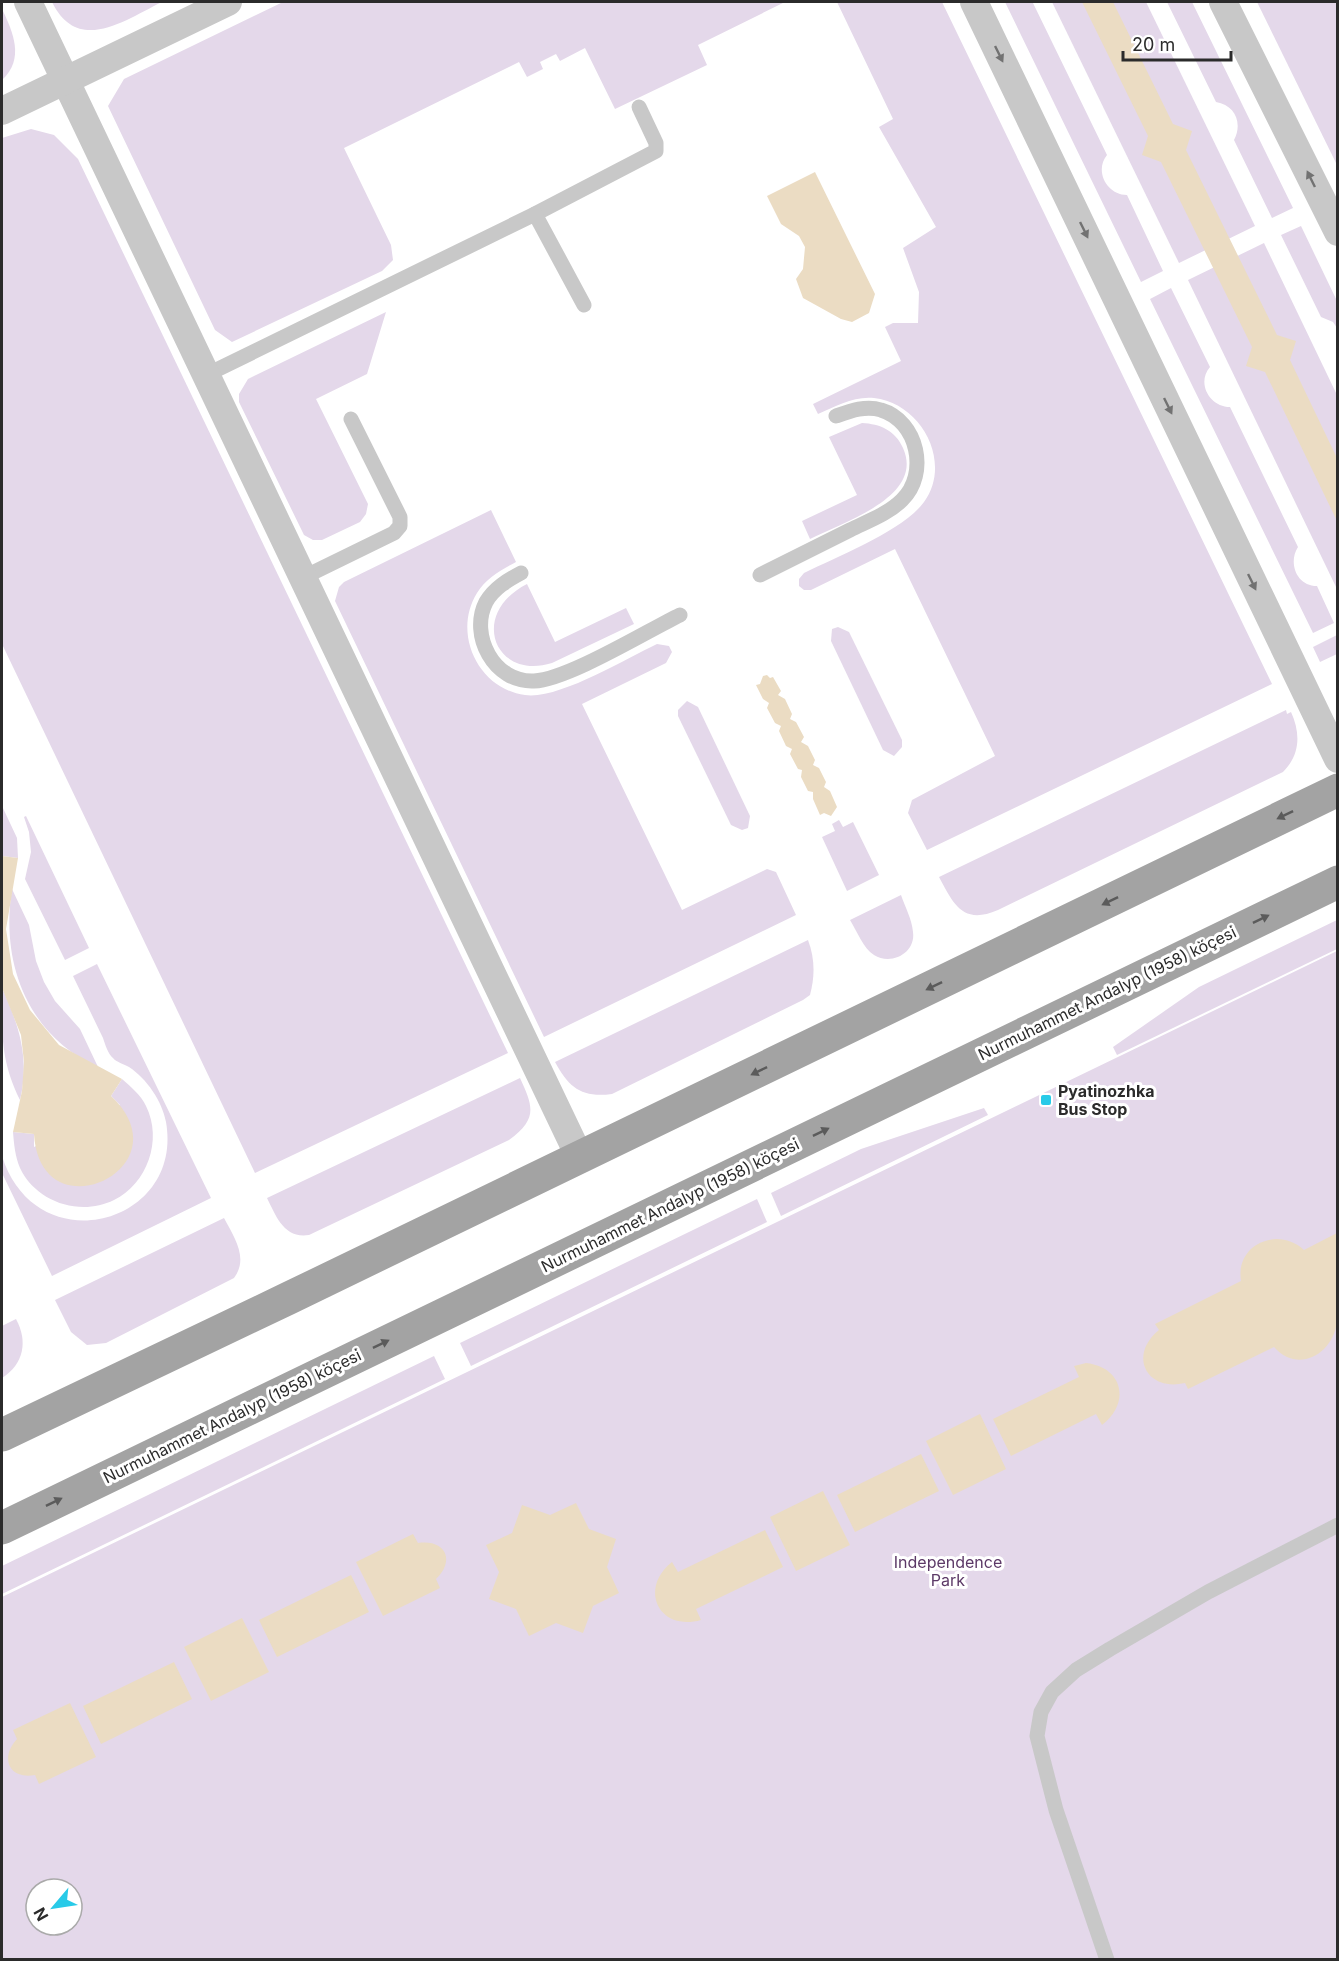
<svg xmlns="http://www.w3.org/2000/svg" width="1339" height="1961" font-family="Inter,sans-serif">
	<style>
		.green { fill: #e4d8ea; fill-rule: evenodd }
		.water { fill: #ebdcc3 }
		.lines { fill: none; stroke-linecap: round; stroke-linejoin: round }
		.service { stroke: #c8c8c8; stroke-width: 15 }
		.minor { stroke: #c8c8c8; stroke-width: 28 }
		.primary { stroke: #a3a3a3; stroke-width: 33 }
		.oneway { fill: #727272 }
		.oneway2 { fill: #5b5b5b }
		.poi-dot { fill: #28cae8; stroke: #fff; stroke-width: 2 }
		.labels { text-anchor: middle; dominant-baseline: central; stroke-width: 6; stroke-linejoin: round; paint-order: stroke }
		.street-label { font-size: 16px; fill: #2b2b2b; stroke: #fff }
		.poi-label { font-size: 16px; font-weight: bold; fill: #2b2b2b; stroke: #fff; text-anchor: start }
		.park-label { font-size: 16px; fill: #5c3967; stroke: #fff }
	</style>
	<rect width="100%" height="100%" fill="#fff"/>
	<g class="green">
		<path d="M52 2H162C125 20 78 55 52 2Z"/>
		<polygon points="283,2 785,2 698,45 707,65 615,109 585,48 560,61 556,54 540,62 543,69 527,77 519,62 344,148 391,245 393,260 382,271 232,342 215,330 108,106 124,79"/>
		<path d="M837 2H942L1272 684 927 850 908 813 912 800 995 756 895 549 811 590H804L799 586V579L804 573C838 556 903 531 924 502 953 462 921 403 874 398 854 396 836 406 818 414L813 404 901 361 885 327 893 323H918L919 292 903 248 936 227 879 127 893 119Z"/>
		<path d="M1005 2 1033 3 1107 155C1094 171 1107 195 1127 195L1163 271 1141 282Z"/>
		<polygon points="1052,2 1146,2 1255,226 1179,263"/>
		<path d="M1167 2H1192L1293 208 1272 218 1234 140C1243 123 1235 105 1216 102Z"/>
		<polygon points="1257,2 1337,2 1337,165"/>
		<path d="M2 9C13 32 25 59 2 80Z"/>
		<polygon points="31,129 54,135 78,159 508,1053 255,1173 2,644 2,138"/>
		<polygon points="1301,226 1337,301 1337,328 1333,322 1321,317 1281,235"/>
		<polygon points="1264,243 1337,395 1337,589 1188,280"/>
		<path d="M1171 288 1210 367C1196 383 1210 407 1230 407L1298 547C1288 562 1296 586 1317 586L1334 623 1313 633 1150 299Z"/>
		<polygon points="386,312 367,374 316,399 368,504 366,514 360,522 322,540 313,540 304,535 239,402 239,394 248,379"/>
		<path d="M862 423C880 424 895 430 903 448 925 497 843 522 810 539L802 521 857 495 829 437Z"/>
		<path d="M491 510 516 562C501 570 486 578 477 593 452 633 478 689 525 695 558 700 625 659 657 644L669 646 672 652 666 663 582 704 682 910 767 869 776 872 796 915 544 1037 335 601 339 587 344 582Z"/>
		<path d="M527 584 555 642 626 608 634 624 552 663C495 681 468 614 527 584Z"/>
		<polygon points="838,627 849,632 902,740 902,747 894,756 883,750 831,641 832,629"/>
		<polygon points="1337,635 1337,654 1320,662 1313,647"/>
		<polygon points="687,701 698,707 750,816 748,828 742,830 731,825 678,716 678,710"/>
		<path d="M1286 710 1287 714 1291 712C1301 734 1300 755 1283 772L998 910C963 925 954 905 939 877Z"/>
		<polygon points="2,806 17,838 18,858 2,856"/>
		<polygon points="26,816 89,948 65,960 25,879 31,852 29,832 24,817"/>
		<polygon points="839,820 843,827 853,822 879,875 847,891 822,837 835,831 832,824"/>
		<path d="M12 889 29 925 36 961 44 982 55 1001 80 1029 98 1067C28 1036 0 963 12 889Z"/>
		<path d="M901 895C905 907 912 919 913 932 916 953 891 966 874 955 863 948 857 931 850 920Z"/>
		<polygon points="1337,920 1337,949 1117,1055 1113,1047 1199,987"/>
		<path d="M808 940C815 959 815 976 810 995L803 1000 612 1094C582 1098 569 1088 555 1062Z"/>
		<path d="M1337 951V1959H2V1597ZM36 1889H72V1925H36Z"/>
		<path d="M97 964 211 1198 52 1276 2 1173V1156C36 1264 184 1225 166 1122 162 1101 147 1079 129 1067 124 1064 116 1062 113 1058 108 1054 105 1044 103 1038 93 1017 83 997 73 976Z"/>
		<path d="M2 988C19 1025 30 1059 20 1100 0 1059 2 1033 2 988Z"/>
		<path d="M520 1078C534 1108 537 1119 509 1140L309 1235C284 1239 276 1216 267 1198Z"/>
		<path d="M122 1079C131 1087 141 1095 146 1106 163 1140 147 1184 114 1200 80 1217 36 1202 20 1168 15 1156 14 1144 13 1132L34 1134V1147L120 1105 111 1096Z"/>
		<polygon points="984,1108 988,1115 781,1216 771,1193 861,1149"/>
		<polygon points="757,1199 767,1222 471,1366 460,1343"/>
		<path d="M224 1218C234 1237 249 1258 234 1278L106 1343 87 1345 71 1332 55 1300Z"/>
		<path d="M16 1319C28 1341 24 1364 2 1378V1326Z"/>
		<polygon points="434,1356 445,1379 2,1594 2,1566"/>
	</g>
	<g class="water">
		<polygon points="1082,2 1113,2 1173,124 1192,131 1186,150 1277,335 1296,341 1290,360 1337,458 1337,521 1265,372 1246,366 1252,347 1161,162 1142,155 1148,136"/>
		<polygon points="815,172 875,294 869,313 852,322 841,319 803,298 796,279 803,269 805,247 799,236 781,224 767,196"/>
		<polygon points="767,675 770,678 773,677 781,691 778,695 785,699 792,714 790,719 796,722 804,737 801,742 808,746 815,760 813,765 819,768 826,782 824,787 830,791 837,807 831,816 824,813 820,815 813,799 813,792 808,791 801,777 802,770 798,769 790,754 792,749 786,746 779,731 781,726 775,723 767,708 769,703 763,699 756,685 760,684 763,676"/>
		<path d="M2 856 18 858 6 929 13 974 30 1010 59 1045 122 1079 111 1096C188 1168 40 1237 34 1134L13 1132 22 1091 24 1062 21 1035 2 988Z"/>
		<path d="M1337 1233V1322C1333 1354 1298 1374 1274 1347L1188 1389 1185 1383C1146 1392 1128 1355 1159 1330L1155 1324 1241 1281C1235 1244 1278 1226 1304 1250Z"/>
		<path d="M1086 1363C1123 1367 1131 1403 1102 1425L1096 1414 1011 1456 993 1419 1079 1377 1074 1366Z"/>
		<polygon points="980,1414 1006,1469 953,1495 926,1441"/>
		<polygon points="921,1454 939,1491 855,1532 837,1495"/>
		<polygon points="823,1491 850,1545 796,1571 770,1517"/>
		<polygon points="576,1503 589,1529 616,1539 607,1567 619,1593 593,1606 583,1633 556,1623 529,1636 516,1609 489,1599 499,1572 486,1545 512,1533 522,1505 550,1515"/>
		<path d="M765 1530 783 1567 696 1609 701 1620C659 1632 638 1589 672 1562L678 1572Z"/>
		<path d="M413 1534 418 1543C445 1539 456 1560 436 1579L440 1588 383 1616 356 1562Z"/>
		<polygon points="351,1575 369,1612 277,1657 259,1620"/>
		<polygon points="242,1618 269,1672 211,1701 184,1647"/>
		<polygon points="174,1662 192,1699 101,1744 83,1706"/>
		<path d="M70 1703 96 1757 39 1784 35 1775C8 1780 0 1757 17 1739L13 1730Z"/>
	</g>
	<g class="lines">
		<g class="service">
			<polyline points="535,214 656,151 656,143 639,107"/>
			<polyline points="206,375 535,214 584,305"/>
			<path d="M521 573C508 580 494 588 486 602 469 635 494 683 534 681 567 680 647 631 680 615"/>
			<path d="M760 575C790 560 820 545 850 530 868 521 888 514 902 500 929 474 918 421 881 410 866 405 850 411 836 416"/>
			<polyline points="302,578 394,533 400,526 400,517 351,419"/>
			<polyline points="1107,1960 1056,1810 1037,1736 1041,1712 1052,1692 1076,1670 1110,1649 1208,1592 1338,1525"/>
		</g>
		<g class="minor">
			<polyline points="28,2 580,1158"/>
			<polyline points="974,2 1338,759"/>
			<polyline points="1223,2 1338,232"/>
			<polyline points="2,111 228,2"/>
		</g>
		<g class="primary">
			<polyline points="2,1435 289,1298 1338,790"/>
			<polyline points="2,1528 1338,882"/>
		</g>
	</g>
	<defs><path id="oneway-solid" d="M-6-.8H1V-3.2L6.5 0L1 3.2V.8H-6Z" transform="scale(1.5)"/></defs>
	<g class="oneway">
		<use href="#oneway-solid" transform="translate(999 54) rotate(64)"/>
		<use href="#oneway-solid" transform="translate(1311 179) rotate(-116)"/>
		<use href="#oneway-solid" transform="translate(1084 230) rotate(64)"/>
		<use href="#oneway-solid" transform="translate(1168 406) rotate(64)"/>
		<use href="#oneway-solid" transform="translate(1252 582) rotate(64)"/>
	</g>
	<g class="oneway2">
		<use href="#oneway-solid" transform="translate(1285 815) rotate(154)"/>
		<use href="#oneway-solid" transform="translate(1110 901) rotate(154)"/>
		<use href="#oneway-solid" transform="translate(1261 919) rotate(-26)"/>
		<use href="#oneway-solid" transform="translate(934 986) rotate(154)"/>
		<use href="#oneway-solid" transform="translate(759 1071) rotate(154)"/>
		<use href="#oneway-solid" transform="translate(821 1132) rotate(-26)"/>
		<use href="#oneway-solid" transform="translate(381 1344) rotate(-26)"/>
		<use href="#oneway-solid" transform="translate(54 1502) rotate(-26)"/>
	</g>
	<rect class="poi-dot" x="1040" y="1094" width="12" height="12" rx="3"/>
	<g class="labels">
		<g class="street-label">
			<text transform="translate(1107 993) rotate(-26)">Nurmuhammet Andalyp (1958) köçesi</text>
			<text transform="translate(670 1205) rotate(-26)">Nurmuhammet Andalyp (1958) köçesi</text>
			<text transform="translate(232 1416) rotate(-26)">Nurmuhammet Andalyp (1958) köçesi</text>
		</g>
		<g class="poi-label">
			<text x="1058" y="1091">Pyatinozhka<tspan x="1058" dy="18">Bus Stop</tspan></text>
		</g>
		<g class="park-label">
			<text x="948" y="1562">Independence<tspan x="948" dy="18">Park</tspan></text>
		</g>
	</g>
	<rect width="1339" height="1961" fill="none" stroke="#2b2b2b" stroke-width="6"/>
	<g transform="translate(54 1907) rotate(241)"><circle r="28" fill="#ffffff" stroke="#aaaaaa" stroke-width="1.5"/>
	<path d="M0-4.5L10 22L0 15L-10 22Z" fill="#28cae8"/>
	<text y="-9" font-size="16" font-weight="bold" text-anchor="middle" fill="#2b2b2b">N</text>
	</g>
	<path d="M1123 51v9h108v-9" fill="none" stroke="#2b2b2b" stroke-width="3"/>
	<text x="1132" y="51" font-size="18" fill="#2b2b2b" stroke="#ffffff" stroke-width="4.5" paint-order="stroke">20 m</text>
</svg>
